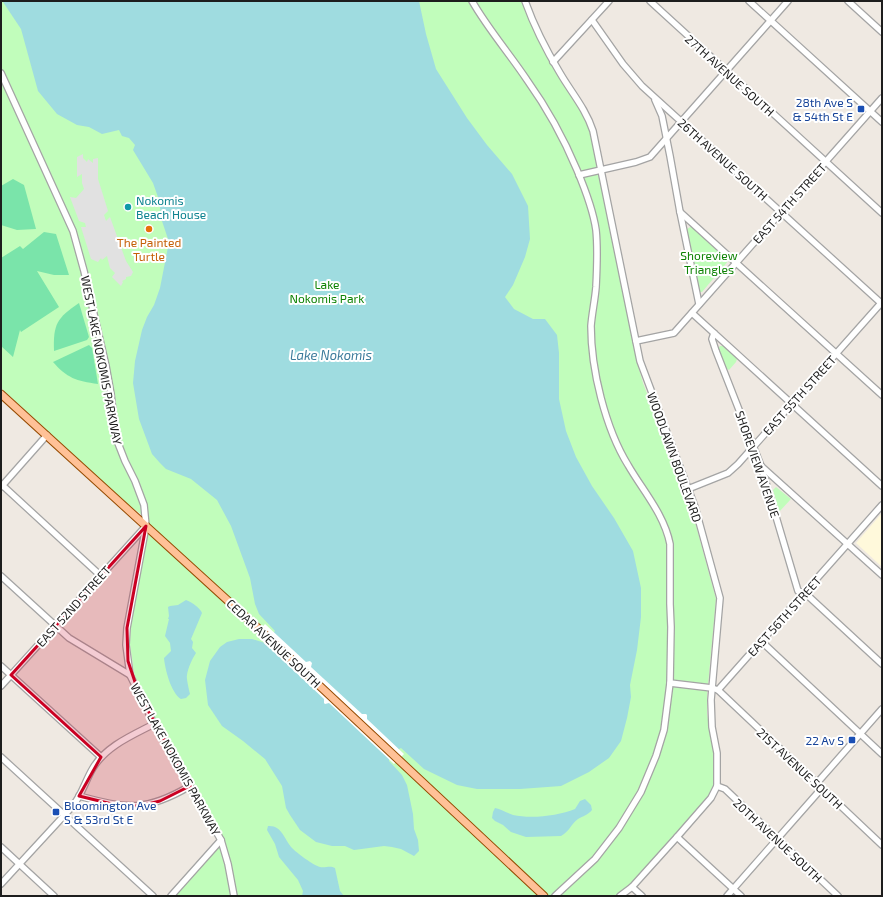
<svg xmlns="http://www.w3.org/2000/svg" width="883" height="897" font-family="'Exo 2',sans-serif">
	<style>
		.education { fill: #fff9db }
		.park { fill: #c1fdbb }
		.pitch { fill: #7ae4aa }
		.parking { fill: #e1e1e1 }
		.water { fill: #9fdce0 }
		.pier { fill: #fff }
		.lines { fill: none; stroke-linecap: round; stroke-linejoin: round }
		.minor-casing { stroke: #a4a4a4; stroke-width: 8 }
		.major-casing { stroke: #964b00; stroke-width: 9 }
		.minor { stroke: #fff; stroke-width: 5.5 }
		.major { stroke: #ffc197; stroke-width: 7 }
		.marked { fill: #ca0022; fill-opacity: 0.2; stroke: #ca0022; stroke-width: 3; stroke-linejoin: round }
		.transit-dot { fill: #1a4fb4; stroke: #fff; stroke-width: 1.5 }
		.culture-dot { fill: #0f9aa8; stroke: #fff; stroke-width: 1.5 }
		.food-dot { fill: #e8710a; stroke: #fff; stroke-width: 1.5 }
		.labels { text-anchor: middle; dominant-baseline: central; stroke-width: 4; stroke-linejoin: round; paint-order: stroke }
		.street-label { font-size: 12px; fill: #1d1d1d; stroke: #fff }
		.transit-label { font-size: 12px; fill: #164399; stroke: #fff; text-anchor: end }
		.culture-label { font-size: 12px; fill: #0d838f; stroke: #fff; text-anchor: start }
		.food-label { font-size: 12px; fill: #c56008; stroke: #fff }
		.park-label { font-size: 12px; fill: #0e8304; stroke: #fff }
		.water-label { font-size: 13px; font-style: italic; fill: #3c7b9b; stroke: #fff }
	</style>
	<rect width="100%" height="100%" fill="#efe9e2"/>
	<polygon class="education" points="882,513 882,567 856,543"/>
	<g class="park">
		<path d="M1 1H522C532 25 542 49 555 71 568 95 583 108 591 136L637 362 643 383 692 511 716 599 707 696V714L714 753 715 775 712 791 709 796 632 883 614 896H175L223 842 141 693 134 673 130 644 131 625 146 538 148 519 128 505 1 388Z"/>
		<polygon points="692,226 729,260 702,292 699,292 687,229"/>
		<polygon points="720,346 723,346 737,359 736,362 729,370 726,368 718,349"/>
		<polygon points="776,487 791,499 779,512 773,490"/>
	</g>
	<g class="pitch">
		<polygon points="13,179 24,185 36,229 17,230 1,225 1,186"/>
		<polygon points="44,232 56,234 69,275 54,275 37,271 59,307 21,332 20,330 13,357 1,346 1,258 20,246 23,249"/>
		<path d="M79 303 89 337 87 340 54 351C53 324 57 318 79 303Z"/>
		<path d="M89 345 92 348 98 384C76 381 67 378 53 362Z"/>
	</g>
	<polygon class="parking" points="83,154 83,158 87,162 88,159 93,163 93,159 98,158 98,179 108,211 104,215 106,221 110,217 126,261 133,272 131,276 126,277 126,279 122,281 123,282 121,286 112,277 115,273 110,268 107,256 102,260 101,258 98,262 91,259 81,227 86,227 85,223 79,221 70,197 76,198 84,189 82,183 82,174 77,177 77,157"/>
	<g class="water">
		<polygon points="1,1 419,1 426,34 436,69 467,118 487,145 512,174 528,206 530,239 525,257 513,285 505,297 514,309 533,319 545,319 557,335 559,353 559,399 566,431 576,457 592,486 614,518 633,551 641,588 641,617 637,650 630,685 631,697 627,718 621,741 609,758 589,772 561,786 520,789 477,789 457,785 424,769 401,748 399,749 389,759 389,761 402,775 407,785 413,814 414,829 418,840 419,851 414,856 401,849 392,847 384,846 354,850 345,846 332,846 316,842 300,830 290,815 286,808 282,786 265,759 243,741 222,726 208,705 205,680 210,661 220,647 227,642 239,639 252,639 265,643 275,631 259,614 255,604 250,578 231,526 217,500 191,479 166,469 160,463 152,454 139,419 133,383 135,361 142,330 147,317 154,305 160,288 169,242 162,221 159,200 153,183 133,150 135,145 129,138 122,136 119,130 102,134 89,127 77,125 57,114 38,91 21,29 3,2"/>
		<path d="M186 600C192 602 200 608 202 613L191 639 193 642 192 648 196 653C192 659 188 668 187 675 186 677 189 690 190 694L186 698 181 699C171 693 165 669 164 658L171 651 170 643 165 636 169 619H168L169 616 168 607 170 606 178 605Z"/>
		<path d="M585 799 591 805 592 810C588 815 583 816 578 819 571 824 569 832 561 836L526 837 511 832 503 825 495 821 492 818 493 812 495 808C501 809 507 813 513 815 531 819 558 816 575 809L580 801Z"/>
		<path d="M268 826C282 825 284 839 292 848 297 853 313 865 320 867 326 868 330 865 335 868L340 891 344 896H302L303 891 298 880 279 857 275 844 267 830Z"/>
	</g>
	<polygon class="pier" points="265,624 306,662 310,661 312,663 311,667 362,714 366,714 367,715 367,719 404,754 394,764 329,703 325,704 324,703 324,699 256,635"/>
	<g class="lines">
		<g class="minor-casing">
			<g id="minor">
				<path d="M472 1C488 29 509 53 527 80 547 108 564 139 577 170 585 189 593 209 596 230 598 249 597 268 596 287 595 300 592 313 591 326 591 350 595 375 601 398 607 421 615 444 628 465 643 491 664 514 670 544V604L671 627 670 683 664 730 656 756 641 792 619 828 595 859 555 896"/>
				<path d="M525 1C534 26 546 50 560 73 571 92 586 109 593 131L640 361 695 507 720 598 711 700 712 727 717 753V786L711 798 677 837 632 887 620 896"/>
				<polyline points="650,1 882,213"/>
				<polyline points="749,1 882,122"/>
				<polyline points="848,1 882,32"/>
				<polyline points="592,20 623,64 642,86 882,304"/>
				<polyline points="553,62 609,1"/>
				<polyline points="1,73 73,231 84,271 106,366 111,394 116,438 125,461 135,481 144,505 146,526 127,628 126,645 130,675 154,724 221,840 228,864 234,896"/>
				<polyline points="655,100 662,116 670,156 680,212 699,304"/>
				<polyline points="579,175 636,162 650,157 788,1"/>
				<polyline points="680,212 882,395"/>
				<polyline points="692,313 882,486"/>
				<polyline points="714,333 712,339 716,351 761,466 798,591 805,593 882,664"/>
				<polyline points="636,341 674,333 882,98"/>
				<polyline points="761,466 882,575"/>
				<polyline points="1,484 101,576"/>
				<polyline points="1,487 47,435"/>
				<polyline points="688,489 728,473 738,464 882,302"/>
				<polyline points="1,576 69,638 130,675"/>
				<polyline points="761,641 882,754"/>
				<polyline points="1,666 101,757"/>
				<polyline points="670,683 712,688 718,690 882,845"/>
				<polyline points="1,686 146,526"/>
				<polyline points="718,690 882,505"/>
				<polyline points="1,757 153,896"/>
				<polyline points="817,783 882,709"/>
				<polyline points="717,786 725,789 838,896"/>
				<path d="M79 796C127 809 146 812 190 786"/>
				<polyline points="677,837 741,896"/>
				<polyline points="1,847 54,896"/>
				<path d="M1 884C24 859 48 833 71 808 82 796 85 781 93 768 106 746 133 735 154 724"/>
				<polyline points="632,887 642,896"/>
				<polyline points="171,896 221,840"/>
				<polyline points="727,896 822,788"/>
			</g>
		</g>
		<g class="major-casing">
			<polyline id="major" points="1,394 260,630 544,896"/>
		</g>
		<use href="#minor" class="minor"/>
		<use href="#major" class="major"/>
	</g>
	<path class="marked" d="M146 526 127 628 128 661 139 694 190 786 160 801 140 806H120L79 796 101 757 11 675Z"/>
	<g class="transit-dot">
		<rect x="857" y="105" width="8" height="8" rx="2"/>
		<rect x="848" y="736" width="8" height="8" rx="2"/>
		<rect x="52" y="808" width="8" height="8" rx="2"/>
	</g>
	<circle class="culture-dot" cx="128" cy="207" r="4"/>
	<circle class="food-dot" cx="149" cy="229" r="4"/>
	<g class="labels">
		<g class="street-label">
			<text transform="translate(730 75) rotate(42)">27TH AVENUE SOUTH</text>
			<text transform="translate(723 159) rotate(42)">26TH AVENUE SOUTH</text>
			<text transform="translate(789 203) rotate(-48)">EAST 54TH STREET</text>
			<text transform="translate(102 360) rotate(79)">WEST LAKE NOKOMIS PARKWAY</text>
			<text transform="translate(799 395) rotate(-48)">EAST 55TH STREET</text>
			<text transform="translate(675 457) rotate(70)">WOODLAWN BOULEVARD</text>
			<text transform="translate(758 464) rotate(71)">SHOREVIEW AVENUE</text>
			<text transform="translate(73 606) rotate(-48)">EAST 52ND STREET</text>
			<text transform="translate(784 616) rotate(-48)">EAST 56TH STREET</text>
			<text transform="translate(274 643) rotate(43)">CEDAR AVENUE SOUTH</text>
			<text transform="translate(176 759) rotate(61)">WEST LAKE NOKOMIS PARKWAY</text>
			<text transform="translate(800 768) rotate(43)">21ST AVENUE SOUTH</text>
			<text transform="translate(778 840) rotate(43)">20TH AVENUE SOUTH</text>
		</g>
		<g class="transit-label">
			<text x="853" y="102">28th Ave S<tspan x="853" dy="14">&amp; 54th St E</tspan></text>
			<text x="844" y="740">22 Av S</text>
			<text x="64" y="805" text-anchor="start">Bloomington Ave<tspan x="64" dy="14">S &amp; 53rd St E</tspan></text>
		</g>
		<g class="culture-label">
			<text x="136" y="200">Nokomis<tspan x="136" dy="14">Beach House</tspan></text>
		</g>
		<g class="food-label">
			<text x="149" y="242">The Painted<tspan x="149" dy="14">Turtle</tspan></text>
		</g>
		<g class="park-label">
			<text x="709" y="255">Shoreview<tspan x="709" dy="14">Triangles</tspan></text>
			<text x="327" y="284">Lake<tspan x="327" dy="14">Nokomis Park</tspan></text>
		</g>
		<g class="water-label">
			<text x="331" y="355">Lake Nokomis</text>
		</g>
	</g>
	<rect width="883" height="897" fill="none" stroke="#1d1d1d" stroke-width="4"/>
</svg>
